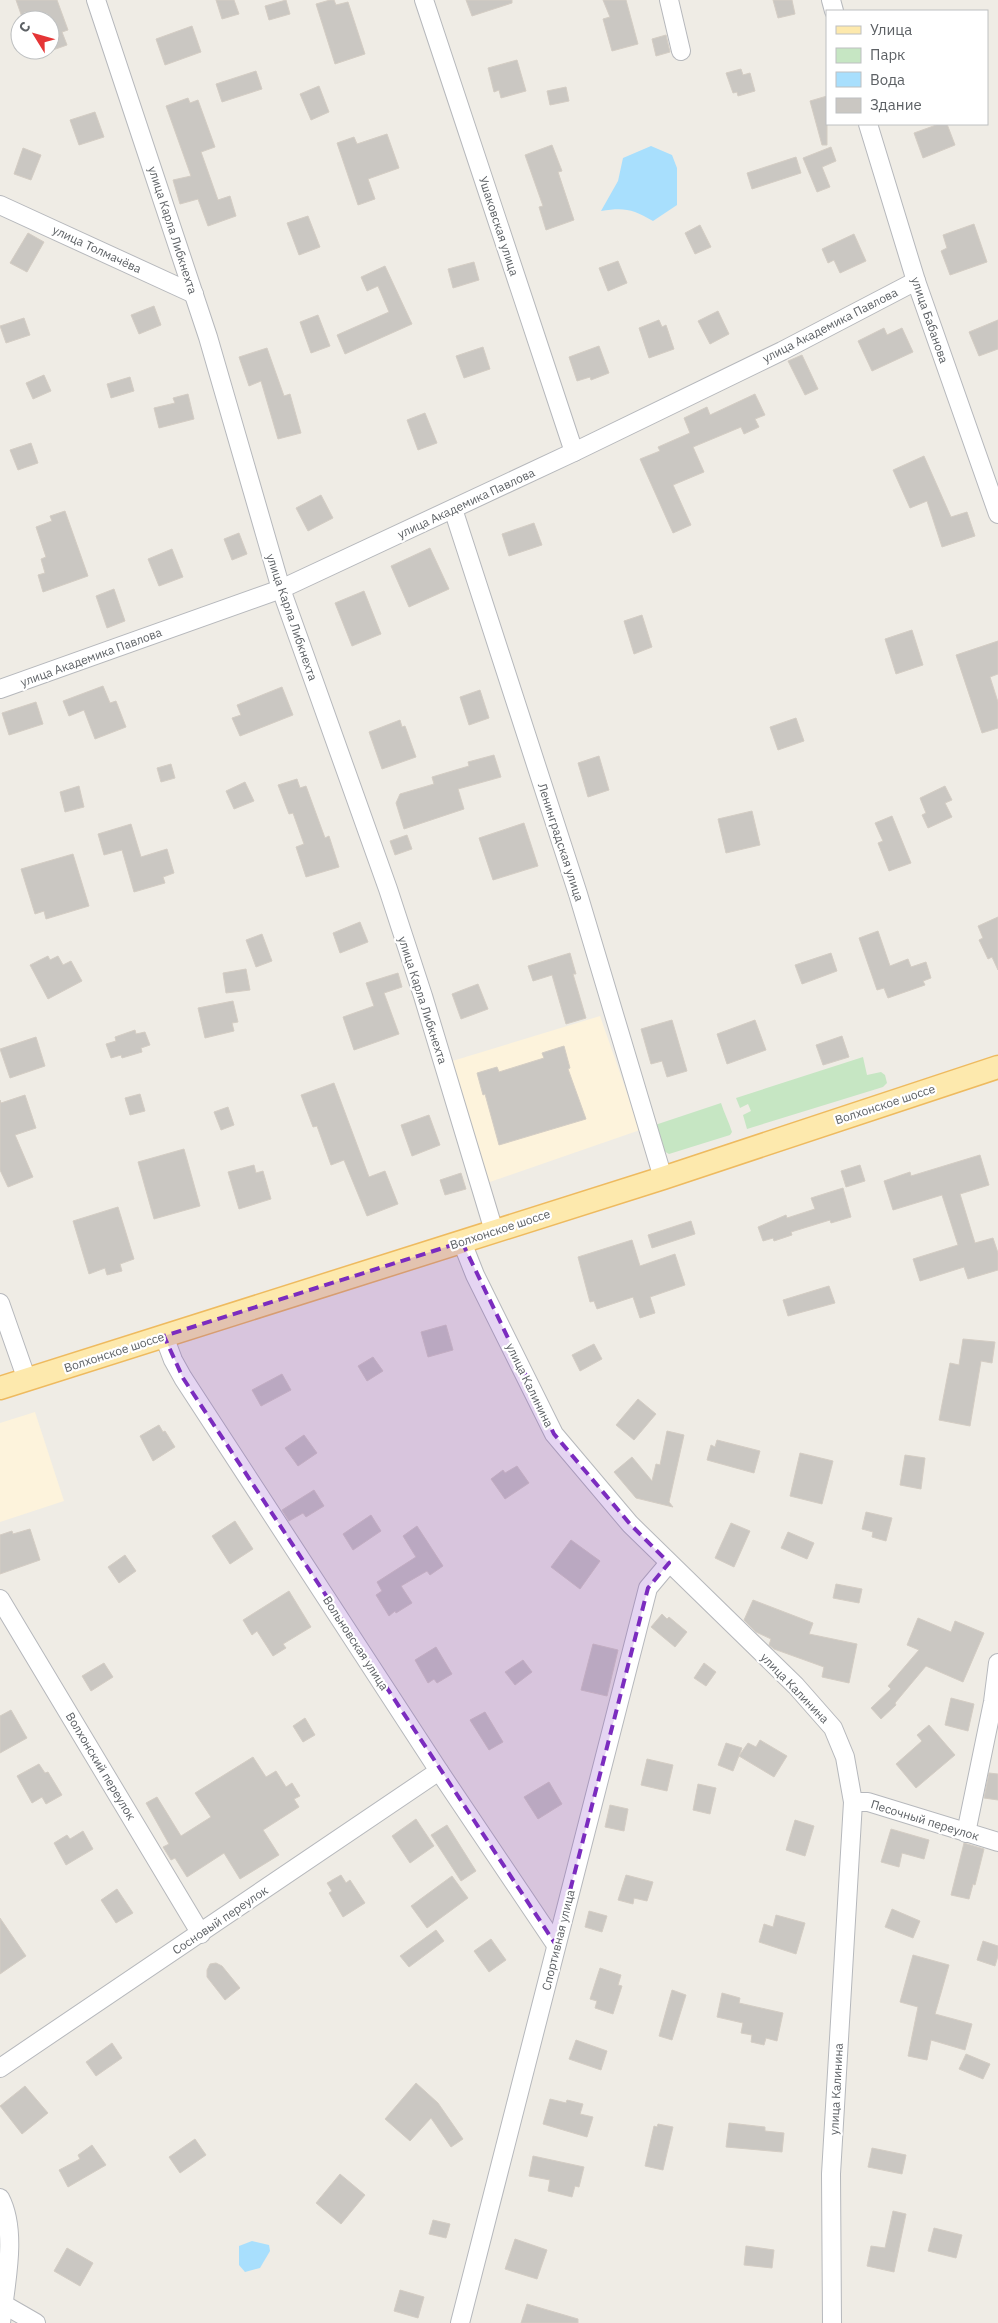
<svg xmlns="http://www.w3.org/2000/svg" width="998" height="2323" font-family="'IBM Plex Sans',sans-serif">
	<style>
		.commercial { fill: #fdf3dc }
		.green { fill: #c6e6c3 }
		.water { fill: #a8dffd }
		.building { fill: #cac7c2; stroke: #d4cdc4 }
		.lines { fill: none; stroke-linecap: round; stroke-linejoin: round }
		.minor-casing { stroke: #b6b8bc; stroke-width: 20 }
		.major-casing { stroke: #eeba5f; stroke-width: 25 }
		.minor { stroke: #fff; stroke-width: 18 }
		.major { stroke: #fde9ad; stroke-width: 22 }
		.marked { fill: #7b2cbf; fill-opacity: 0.2; stroke: #7b2cbf; stroke-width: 4; stroke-dasharray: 10 6; stroke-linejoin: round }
		.labels { text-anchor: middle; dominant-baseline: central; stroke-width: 4.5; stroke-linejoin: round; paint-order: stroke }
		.street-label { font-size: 12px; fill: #5d6165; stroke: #fff }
	</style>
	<rect width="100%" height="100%" fill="#efece5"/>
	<g class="commercial">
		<polygon points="600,1016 640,1130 487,1183 449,1062"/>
		<polygon points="35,1412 64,1501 0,1522 0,1423"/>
	</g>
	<g class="green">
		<polygon points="863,1057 867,1075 881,1072 885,1075 887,1083 883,1087 747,1129 743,1115 751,1111 748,1104 740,1108 736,1098"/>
		<path d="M721 1103C724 1113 729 1122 732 1132L730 1135 669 1154 662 1150 655 1125Z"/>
	</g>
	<g class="water">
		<path d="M651 146 672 155 677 168V205L653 221C633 209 624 207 601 211L618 181 623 158Z"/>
		<polygon points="252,2241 269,2245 270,2251 260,2268 245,2272 239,2265 239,2246"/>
	</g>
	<g class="building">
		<polygon points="16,0 57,0 68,30 62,32 67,45 50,51 50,20 23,20"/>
		<polygon points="216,0 234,0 239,14 222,19"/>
		<polygon points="286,0 290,14 269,20 265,6"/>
		<polygon points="330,0 334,0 336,5 348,2 365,54 335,64 316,4"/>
		<polygon points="466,0 512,0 512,3 472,16"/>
		<polygon points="603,0 626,0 638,44 612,51 603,19 610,17"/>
		<polygon points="773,0 792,0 795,14 778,18"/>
		<polygon points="192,26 201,52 165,65 156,39"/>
		<polygon points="666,35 670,52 656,56 652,39"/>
		<polygon points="517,60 526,91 501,98 499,90 494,92 488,68"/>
		<polygon points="741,69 743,75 750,73 755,91 738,96 737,92 733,93 726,73"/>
		<polygon points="256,71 262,89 222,102 216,84"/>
		<polygon points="319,86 329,112 311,120 300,94"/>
		<polygon points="566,87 569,101 550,105 547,91"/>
		<polygon points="827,96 827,145 822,145 810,101"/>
		<polygon points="188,98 190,103 198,100 215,147 201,152 218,200 230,196 236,216 208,226 198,199 180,204 173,180 191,176 166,106"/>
		<polygon points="95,112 104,137 79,145 70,120"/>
		<polygon points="939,124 947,124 955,145 923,158 914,133"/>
		<polygon points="387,134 399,168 368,179 375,199 358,205 337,143 354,137 357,144"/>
		<polygon points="552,145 562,171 558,172 574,220 546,230 539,207 543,206 525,155"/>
		<polygon points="831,147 836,161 822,167 830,187 817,192 803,158"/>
		<polygon points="23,148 41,155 31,180 14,174"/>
		<polygon points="796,157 801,173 752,189 747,173"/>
		<polygon points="308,216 320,247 299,255 287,223"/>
		<polygon points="974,224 987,262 950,275 941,251 947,248 943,235"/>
		<polygon points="700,225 711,247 695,254 685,233"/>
		<polygon points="28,233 44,242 27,272 10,263"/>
		<polygon points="854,234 866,261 840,273 834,260 828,263 822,249"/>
		<polygon points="618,261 627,283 608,291 599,268"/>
		<polygon points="474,262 479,280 453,288 448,269"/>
		<polygon points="385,266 412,324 345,354 337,335 389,312 378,286 367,291 361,277"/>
		<polygon points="154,306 161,325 139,334 131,315"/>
		<polygon points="718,311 729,334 710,344 698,321"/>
		<polygon points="318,315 330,346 311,353 300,322"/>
		<polygon points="24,318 30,335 6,343 0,326"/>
		<polygon points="659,320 662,327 666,325 674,349 649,358 639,328"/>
		<polygon points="998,320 998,349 979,356 969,332"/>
		<polygon points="884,328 887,335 902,328 913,352 872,371 858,341"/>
		<polygon points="599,346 609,373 591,380 590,377 577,381 569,357"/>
		<polygon points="483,347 490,369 464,378 456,356"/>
		<polygon points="267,348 284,396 290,394 301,433 278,439 261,381 249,386 239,357"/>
		<polygon points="802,355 818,389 805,395 788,361"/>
		<polygon points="44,375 51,391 33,399 26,383"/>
		<polygon points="130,377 134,391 111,398 107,384"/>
		<polygon points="188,394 194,419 159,428 154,408 175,403 173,398"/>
		<polygon points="755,394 765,415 755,419 759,427 744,434 741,427 693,447 704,472 673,485 691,525 673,533 640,459 660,451 658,447 690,433 684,418 707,407 710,415"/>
		<polygon points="425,413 437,443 418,450 407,420"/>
		<polygon points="31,443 38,463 18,470 10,450"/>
		<polygon points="924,456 951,517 967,512 975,536 942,547 927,501 910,508 893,470"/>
		<polygon points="321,495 333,518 308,531 296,508"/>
		<polygon points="65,511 88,576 43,592 38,575 45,573 41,559 46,557 36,527 52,521 50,516"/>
		<polygon points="534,523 542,545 509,556 502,534"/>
		<polygon points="239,533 247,554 232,560 224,539"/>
		<polygon points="430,548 449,589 409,607 391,566"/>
		<polygon points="172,549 183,577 159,586 148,559"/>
		<polygon points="114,589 125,621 107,628 96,596"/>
		<polygon points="364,591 381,634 352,646 335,603"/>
		<polygon points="642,615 652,647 634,654 624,621"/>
		<polygon points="912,630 923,665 896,674 885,639"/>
		<polygon points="998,641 998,674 990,677 998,702 998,728 982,733 956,655"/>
		<polygon points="103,686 110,703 116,701 126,727 95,739 84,710 69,716 63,701"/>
		<polygon points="282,687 293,715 240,736 232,718 241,715 237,705"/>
		<polygon points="480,690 489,718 469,725 460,697"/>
		<polygon points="36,702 43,724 9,735 2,713"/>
		<polygon points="796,718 804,741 778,750 770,727"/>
		<polygon points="400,720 402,727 405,726 416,757 382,769 369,732"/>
		<polygon points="494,755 501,777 458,789 464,809 404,829 396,803 400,794 434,784 432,777 469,766 468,762"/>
		<polygon points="599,756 609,790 588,797 578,763"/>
		<polygon points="171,764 175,778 161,782 157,768"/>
		<polygon points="297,779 300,788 306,786 325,838 329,836 339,867 306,877 296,847 304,844 293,813 289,814 278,785"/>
		<polygon points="245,782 254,801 234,809 226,791"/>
		<polygon points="79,786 84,807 65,812 60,792"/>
		<polygon points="945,786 952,800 945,803 952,817 928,828 922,815 926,813 920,798"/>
		<polygon points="752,811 760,845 726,853 718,819"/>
		<polygon points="892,816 911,863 889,871 878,843 883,841 875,823"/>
		<polygon points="524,823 538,866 493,880 479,838"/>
		<polygon points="131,824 141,857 167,849 174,873 163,877 165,883 134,892 122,850 104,855 98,834"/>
		<polygon points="407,835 412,849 395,855 390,841"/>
		<polygon points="73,854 89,906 46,919 44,911 35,914 21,869"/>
		<polygon points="998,917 998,970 992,957 988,959 979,940 983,938 978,926"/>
		<polygon points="360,922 368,942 340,953 333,933"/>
		<polygon points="878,931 890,966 908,959 911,967 926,962 931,978 923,981 925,985 888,998 884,988 877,990 859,938"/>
		<polygon points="262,934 272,961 256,967 246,940"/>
		<polygon points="570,953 576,974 573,974 586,1018 566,1024 552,975 533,981 528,966"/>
		<polygon points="831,953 837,971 802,984 795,965"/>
		<polygon points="48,956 50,960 58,956 63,965 71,961 82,981 48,999 30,965"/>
		<polygon points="246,969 250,990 226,993 223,973"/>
		<polygon points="398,973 402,987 384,993 399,1034 354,1050 343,1017 374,1006 366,983"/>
		<polygon points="478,984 488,1009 461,1019 452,994"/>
		<polygon points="233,1001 238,1022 232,1023 234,1031 205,1038 198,1008"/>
		<polygon points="672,1020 687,1071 667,1077 662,1061 651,1064 641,1029"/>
		<polygon points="755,1020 766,1050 727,1064 717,1034"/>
		<polygon points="135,1030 136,1034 145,1032 150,1045 141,1048 142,1052 122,1058 121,1055 111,1058 106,1044 116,1041 115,1037"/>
		<polygon points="842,1036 849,1057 823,1065 816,1045"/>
		<polygon points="36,1037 45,1066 10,1078 0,1049"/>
		<polygon points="564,1046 570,1068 568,1069 586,1119 499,1145 485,1094 483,1095 477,1073 497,1067 499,1072 544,1058 542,1053"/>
		<polygon points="334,1083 369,1177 385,1171 398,1204 367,1216 344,1160 331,1165 317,1126 313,1127 301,1095"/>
		<polygon points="140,1094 145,1111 130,1115 125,1098"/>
		<polygon points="25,1095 36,1128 15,1135 33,1177 8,1187 0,1170 0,1100 1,1103"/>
		<polygon points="228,1107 234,1125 221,1130 214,1112"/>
		<polygon points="429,1115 440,1145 412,1156 401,1125"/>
		<polygon points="184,1149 200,1206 154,1219 138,1162"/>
		<polygon points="980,1155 989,1185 960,1194 975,1243 993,1238 998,1253 998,1270 968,1279 964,1267 920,1281 913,1259 958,1245 942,1195 893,1210 884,1181 910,1172 911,1176"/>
		<polygon points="254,1165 256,1173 263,1171 271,1199 239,1209 228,1172"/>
		<polygon points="860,1165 865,1181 846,1187 841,1171"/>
		<polygon points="461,1173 466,1189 445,1195 440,1180"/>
		<polygon points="843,1188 851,1217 831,1223 830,1220 791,1232 792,1235 774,1241 773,1238 763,1241 758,1227 786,1215 787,1218 815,1209 811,1198"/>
		<polygon points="118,1207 134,1259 120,1264 122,1271 107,1275 105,1268 89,1274 73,1221"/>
		<polygon points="691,1221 695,1234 652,1248 648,1235"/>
		<polygon points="632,1240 640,1266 675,1254 685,1285 650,1297 655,1313 640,1318 633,1297 597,1309 594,1301 590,1302 578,1257"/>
		<polygon points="829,1286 835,1303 788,1316 783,1300"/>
		<polygon points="446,1325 453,1350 428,1357 421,1332"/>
		<polygon points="963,1339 995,1342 992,1363 981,1361 970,1426 939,1420 950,1363 959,1365"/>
		<polygon points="594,1344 602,1359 580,1371 572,1355"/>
		<polygon points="373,1357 383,1371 367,1381 358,1366"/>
		<polygon points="282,1374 291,1390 261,1406 252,1390"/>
		<polygon points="638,1399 656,1414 634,1440 616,1425"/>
		<polygon points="159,1425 163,1432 165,1431 175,1447 153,1461 140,1436"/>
		<polygon points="667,1431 684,1435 669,1502 673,1507 636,1498 614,1472 632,1457 652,1481 656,1464 660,1465"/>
		<polygon points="304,1435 317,1453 298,1466 285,1448"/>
		<polygon points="717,1440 760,1451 754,1473 707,1460 711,1445 715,1447"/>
		<polygon points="800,1453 833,1461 822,1504 790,1496"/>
		<polygon points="905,1455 925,1458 921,1489 900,1485"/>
		<polygon points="517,1466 529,1483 505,1499 491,1479 503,1470 505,1473"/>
		<polygon points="314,1490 324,1506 306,1517 303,1513 289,1521 282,1510"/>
		<polygon points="866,1512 892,1518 886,1541 872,1537 873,1532 862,1529"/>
		<polygon points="371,1515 381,1531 353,1550 343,1534"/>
		<polygon points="235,1521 253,1549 230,1564 212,1536"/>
		<polygon points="731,1523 750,1531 734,1567 715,1558"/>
		<polygon points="417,1526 443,1566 430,1575 427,1571 401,1586 412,1603 396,1613 395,1611 389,1616 376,1595 382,1591 377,1582 416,1557 403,1536"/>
		<polygon points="30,1529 40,1560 0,1574 0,1535 12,1531 13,1534"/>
		<polygon points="788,1532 814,1543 807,1559 781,1548"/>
		<polygon points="571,1540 600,1561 580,1589 551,1567"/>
		<polygon points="125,1555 136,1571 119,1583 108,1567"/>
		<polygon points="836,1584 862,1589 859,1603 833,1598"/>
		<polygon points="289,1591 311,1627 283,1644 286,1648 273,1656 257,1631 252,1635 243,1620"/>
		<polygon points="753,1600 813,1623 809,1634 857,1644 849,1683 822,1677 824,1667 774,1649 769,1645 771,1639 756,1632 744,1620"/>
		<polygon points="662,1614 667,1619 669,1617 687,1632 675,1647 651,1627"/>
		<polygon points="918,1618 951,1632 955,1621 984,1633 963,1682 926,1666 895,1703 896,1705 881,1719 871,1708 891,1689 888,1686 919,1650 907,1645"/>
		<polygon points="593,1644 618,1650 607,1696 581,1690"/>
		<polygon points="436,1647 452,1674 437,1683 434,1679 428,1683 415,1660"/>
		<polygon points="523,1660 532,1672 515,1685 505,1672"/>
		<polygon points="104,1663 113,1677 91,1691 82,1676"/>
		<polygon points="704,1663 716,1672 706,1686 694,1678"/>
		<polygon points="951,1698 974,1704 968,1731 945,1725"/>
		<polygon points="11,1710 27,1738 0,1753 0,1716"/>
		<polygon points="485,1712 503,1742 489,1750 470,1720"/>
		<polygon points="305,1718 315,1735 303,1742 293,1726"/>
		<polygon points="929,1725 955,1755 916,1788 896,1764 922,1741 917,1735"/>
		<polygon points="760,1740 787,1756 774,1777 739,1756 748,1743 756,1747"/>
		<polygon points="726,1743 742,1748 733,1771 718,1765"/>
		<polygon points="253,1757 266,1777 276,1771 286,1787 292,1783 300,1796 294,1799 299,1807 263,1830 279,1855 240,1879 224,1853 187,1877 175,1858 171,1860 163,1847 169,1844 146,1803 157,1797 181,1836 211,1817 195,1793"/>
		<polygon points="647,1759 673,1765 667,1791 641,1785"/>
		<polygon points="39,1764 45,1773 48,1772 62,1795 46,1804 42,1797 32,1803 17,1776"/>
		<polygon points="989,1773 998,1774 998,1800 984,1798"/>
		<polygon points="549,1782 562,1804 538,1819 524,1797"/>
		<polygon points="698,1784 716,1788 710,1814 693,1810"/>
		<polygon points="610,1805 628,1809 624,1831 605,1827"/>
		<polygon points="416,1819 434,1846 410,1863 392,1836"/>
		<polygon points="795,1820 814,1826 805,1856 786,1850"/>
		<polygon points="447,1825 476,1871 461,1881 431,1835"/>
		<polygon points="891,1829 929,1840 924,1859 902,1853 899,1867 881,1862"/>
		<polygon points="83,1831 93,1849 66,1865 54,1843 67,1835 70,1839"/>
		<polygon points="964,1843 984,1849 975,1885 973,1884 969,1899 951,1895"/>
		<polygon points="341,1875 346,1883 350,1880 365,1903 343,1917 329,1893 332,1891 327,1883"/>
		<polygon points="626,1875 653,1882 647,1901 634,1898 633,1904 618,1900"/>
		<polygon points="452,1876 468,1898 427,1928 411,1906"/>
		<polygon points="117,1889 133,1913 116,1923 101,1900"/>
		<polygon points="892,1909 920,1921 913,1938 885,1927"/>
		<polygon points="589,1911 607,1916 602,1932 585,1927"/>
		<polygon points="776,1915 805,1923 796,1954 759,1942 764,1924 773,1927"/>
		<polygon points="0,1918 26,1956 0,1974"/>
		<polygon points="436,1930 444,1941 409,1967 400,1956"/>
		<polygon points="491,1939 506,1960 489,1972 474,1951"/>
		<polygon points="983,1941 998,1946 998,1956 995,1966 977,1960"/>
		<polygon points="913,1955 949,1965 935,2014 972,2024 965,2050 931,2040 927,2060 908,2056 918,2007 900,2002"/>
		<polygon points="216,1963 222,1966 240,1988 225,2000 207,1977 207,1970 210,1964"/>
		<polygon points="600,1968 621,1975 618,1985 622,1986 613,2014 595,2008 597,2001 590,1999"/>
		<polygon points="672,1990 686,1995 672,2040 659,2036"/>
		<polygon points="722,1993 740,1998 739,2003 783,2013 777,2041 766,2038 764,2045 751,2042 752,2035 741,2033 743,2023 717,2017"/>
		<polygon points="576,2040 607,2051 601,2070 569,2059"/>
		<polygon points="112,2043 122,2058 96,2076 86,2062"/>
		<polygon points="966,2054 990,2064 983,2079 959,2069"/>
		<polygon points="416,2083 438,2103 463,2139 451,2147 431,2118 410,2141 385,2119"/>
		<polygon points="25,2086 48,2113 22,2134 0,2106"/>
		<polygon points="550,2099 566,2103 567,2100 583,2104 580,2114 593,2117 587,2137 543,2124"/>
		<polygon points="729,2123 765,2127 765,2131 784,2133 782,2152 726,2147"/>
		<polygon points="658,2124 673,2127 663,2170 645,2166 654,2126 657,2127"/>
		<polygon points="195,2139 206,2155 180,2173 169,2157"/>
		<polygon points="92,2145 106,2165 68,2187 59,2170 80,2159 78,2155"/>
		<polygon points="872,2148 906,2155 902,2174 868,2167"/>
		<polygon points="533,2156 584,2167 579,2187 575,2186 572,2197 548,2191 550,2180 529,2176"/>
		<polygon points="340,2174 365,2195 341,2224 316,2203"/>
		<polygon points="893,2211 906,2214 894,2272 867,2266 871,2246 885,2248"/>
		<polygon points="433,2220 450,2224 446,2238 429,2234"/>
		<polygon points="934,2228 962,2235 956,2258 928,2251"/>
		<polygon points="515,2239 547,2250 537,2279 505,2269"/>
		<polygon points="746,2246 774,2250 772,2268 744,2265"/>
		<polygon points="67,2248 93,2263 80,2286 54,2271"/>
		<polygon points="400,2290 424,2297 418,2318 394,2311"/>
		<polygon points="527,2304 578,2319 578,2323 521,2323"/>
	</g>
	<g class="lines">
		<g class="minor-casing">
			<g id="minor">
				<polyline points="96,0 208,337 281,589 388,889 423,996 494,1231"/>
				<polyline points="424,0 574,452"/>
				<polyline points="669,0 681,51"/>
				<polyline points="831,0 834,11"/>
				<polyline points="868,124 916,281 998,514"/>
				<polyline points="0,205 194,294"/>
				<polyline points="453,509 578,894 663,1178"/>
				<polyline points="0,689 281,589 574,452 782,351 916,281"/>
				<polyline points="462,1242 475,1275 554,1434 630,1524 796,1686 833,1728 845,1757 853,1802 831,2174 832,2323"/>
				<polyline points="0,1303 27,1380"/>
				<polyline points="164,1336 173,1360 183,1378 439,1771 556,1945"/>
				<polyline points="0,1599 201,1934"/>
				<polyline points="853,1802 868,1802 998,1842"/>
				<polyline points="966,1833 993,1702 998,1663"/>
				<polyline points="0,2068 439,1771"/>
				<path d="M0 2198C18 2232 5 2286 1 2323"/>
				<polyline points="3,2304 36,2323"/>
				<polyline points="460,2323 648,1588 669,1563"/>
			</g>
		</g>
		<g class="major-casing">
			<polyline id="major" points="0,1388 663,1178 998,1067"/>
		</g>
		<use href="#minor" class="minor"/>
		<use href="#major" class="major"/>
	</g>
	<path class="marked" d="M462 1242 554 1434 630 1524 669 1563 648 1588 556 1945 183 1378 164 1336Z"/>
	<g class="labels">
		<g class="street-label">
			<text transform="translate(499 226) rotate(72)">Ушаковская улица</text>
			<text transform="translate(173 230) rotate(72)">улица Карла Либкнехта</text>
			<text transform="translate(97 249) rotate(25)">улица Толмачёва</text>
			<text transform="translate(930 320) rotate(71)">улица Бабанова</text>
			<text transform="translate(830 325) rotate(-27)">улица Академика Павлова</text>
			<text transform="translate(466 503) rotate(-25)">улица Академика Павлова</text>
			<text transform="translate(292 617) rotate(71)">улица Карла Либкнехта</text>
			<text transform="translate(91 657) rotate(-20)">улица Академика Павлова</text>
			<text transform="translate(561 842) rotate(72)">Ленинградская улица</text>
			<text transform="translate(423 1000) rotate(72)">улица Карла Либкнехта</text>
			<text transform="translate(885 1104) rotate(-18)">Волхонское шоссе</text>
			<text transform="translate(500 1229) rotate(-18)">Волхонское шоссе</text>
			<text transform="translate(114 1352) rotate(-18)">Волхонское шоссе</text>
			<text transform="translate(530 1385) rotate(64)">улица Калинина</text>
			<text transform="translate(356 1643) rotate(57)">Вольновская улица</text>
			<text transform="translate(795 1688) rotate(46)">улица Калинина</text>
			<text transform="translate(101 1766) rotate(59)">Волхонский переулок</text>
			<text transform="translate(925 1820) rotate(17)">Песочный переулок</text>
			<text transform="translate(220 1920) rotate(-34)">Сосновый переулок</text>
			<text transform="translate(558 1940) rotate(-76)">Спортивная улица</text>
			<text transform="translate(836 2089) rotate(-87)">улица Калинина</text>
		</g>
	</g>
	<rect x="826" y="10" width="162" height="115" fill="#ffffff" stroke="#bec0c1"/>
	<rect x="836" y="26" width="25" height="8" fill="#fde9ad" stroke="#bec0c1"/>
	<text x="870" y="35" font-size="15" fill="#5d6165">Улица</text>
	<rect x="836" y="48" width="25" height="15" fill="#c6e6c3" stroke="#bec0c1"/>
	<text x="870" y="60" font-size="15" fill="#5d6165">Парк</text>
	<rect x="836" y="72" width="25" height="15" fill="#a8dffd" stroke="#bec0c1"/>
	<text x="870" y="85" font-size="15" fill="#5d6165">Вода</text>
	<rect x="836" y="98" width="25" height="15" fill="#cac7c2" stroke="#bec0c1"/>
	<text x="870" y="110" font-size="15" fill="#5d6165">Здание</text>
	<g transform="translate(35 35) rotate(307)"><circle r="24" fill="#ffffff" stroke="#bec0c1"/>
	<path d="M0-4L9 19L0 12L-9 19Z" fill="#e53536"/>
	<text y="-8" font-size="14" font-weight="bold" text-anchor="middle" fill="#5d6165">С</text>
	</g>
</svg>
